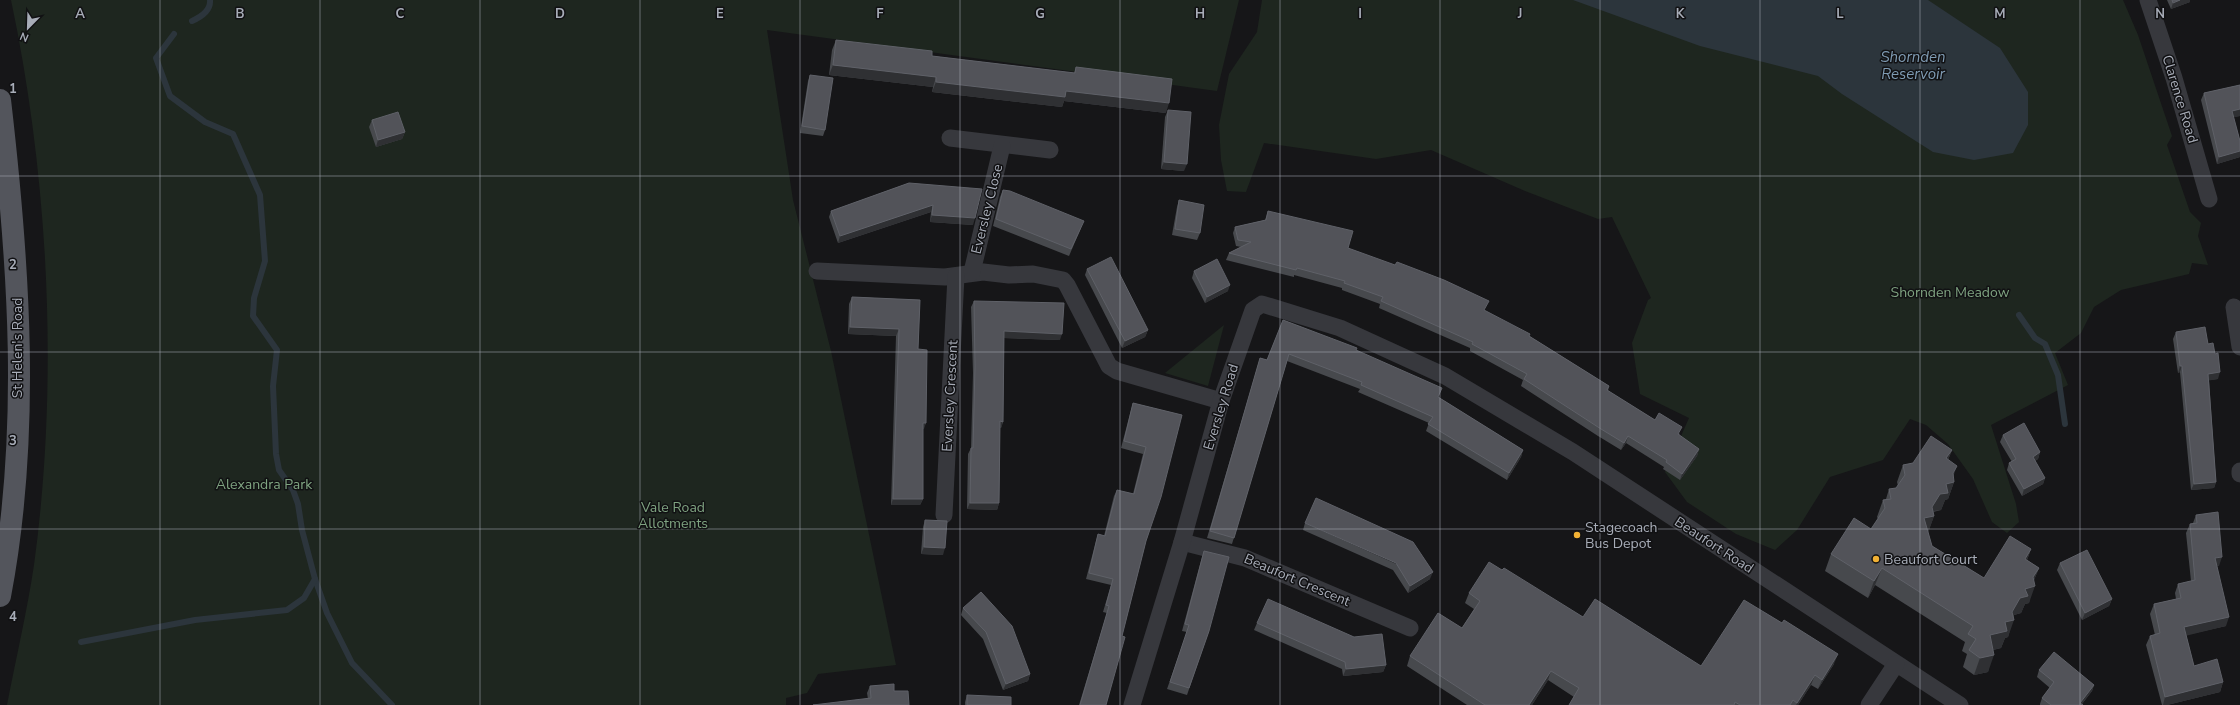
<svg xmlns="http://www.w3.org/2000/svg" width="2240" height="705" font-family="'Nunito Sans',sans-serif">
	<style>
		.green { fill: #1e261f }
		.water { fill: #2c353c }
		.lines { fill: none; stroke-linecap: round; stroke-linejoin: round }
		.stream { stroke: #2c353c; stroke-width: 6 }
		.minor { stroke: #37383d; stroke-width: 17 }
		.primary { stroke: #53555c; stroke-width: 22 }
		.wall { fill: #47494d }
		.shaded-wall { fill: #2f3033 }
		.building { fill: #525359; stroke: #5f6168 }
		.grid { fill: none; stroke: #a8adb8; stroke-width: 1; stroke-opacity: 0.55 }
		.poi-dot { fill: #f2b134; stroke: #111113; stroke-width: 1.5 }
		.labels { text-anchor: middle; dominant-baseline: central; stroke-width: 3; stroke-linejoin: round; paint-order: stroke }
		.street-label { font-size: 14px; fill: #a8adb8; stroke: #111113 }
		.park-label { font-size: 14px; fill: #7fa381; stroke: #111113 }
		.poi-label { font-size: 14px; fill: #a8adb8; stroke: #111113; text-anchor: start }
		.water-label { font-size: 15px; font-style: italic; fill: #7f9bb3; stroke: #111113 }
		.grid-label { font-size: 13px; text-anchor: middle; font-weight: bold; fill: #a8adb8; stroke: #111113; stroke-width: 3; stroke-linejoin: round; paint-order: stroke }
	</style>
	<rect width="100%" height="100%" fill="#161618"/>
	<g class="green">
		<path d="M11 0H1239L1217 91 767 30 793 200 831 351 896 665 818 674 807 693 786 698V705H7C16 658 27 612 34 565 59 382 49 180 11 0Z"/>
		<polygon points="1262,0 2123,0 2138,35 2172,136 2167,145 2190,212 2201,223 2198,236 2208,265 2192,263 2189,274 2121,290 2094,307 2081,333 2055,353 2068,385 1991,425 2016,504 2019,522 2007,533 1992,522 1973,479 1948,444 1926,425 1910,419 1883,460 1830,477 1797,530 1775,550 1736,534 1687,502 1665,472 1689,418 1640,394 1632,343 1648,300 1651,298 1612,217 1598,219 1525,191 1431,150 1376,159 1264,143 1246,192 1227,191 1221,160 1219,125 1229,74 1257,32"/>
		<polygon points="1224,325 1208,386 1165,373"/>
	</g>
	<polygon class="water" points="1573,0 1928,0 2000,48 2028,92 2028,125 2013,153 1974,160 1933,152 1842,94 1818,76 1700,46"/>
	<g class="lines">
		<g class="stream">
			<path d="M192 21C201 17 211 11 210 0"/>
			<polyline points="174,34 156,58 170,96 205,122 233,134 260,195 265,261 254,298 253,316 277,350 273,386 276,454 279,470 293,490 298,504 302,530 315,579 327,613 352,663 392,705"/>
			<polyline points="2019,315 2035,338 2045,344 2058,375 2065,424"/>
			<polyline points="81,642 195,620 287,610 304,598 315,579"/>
		</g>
		<g class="minor">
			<polyline points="2148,0 2174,78 2209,199"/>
			<polyline points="950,138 1050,150"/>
			<polyline points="817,271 945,277 983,272 1009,275 1033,274 1063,280 1067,285 1109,366 1117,371 1221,401"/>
			<polyline points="972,272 1002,146"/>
			<polyline points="2234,307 2240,347"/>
			<polyline points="2240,471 2240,474"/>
			<polyline points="944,515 956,276"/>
			<polyline points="1182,542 1245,558 1410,628"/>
			<polyline points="1132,705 1182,542 1221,401 1253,310 1262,304 1340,328 1445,376 1573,452 1960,705"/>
			<polyline points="1869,705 1896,664"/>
		</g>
		<path class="primary" d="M0 100C19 264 31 433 0 596"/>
	</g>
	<g class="wall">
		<polygon points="2167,0 2190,0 2190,2 2171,9"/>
		<polygon points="836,40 932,56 1074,73 1076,67 1166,113 1064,101 1062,107 932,92 933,87 829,75 832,50"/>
		<polygon points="810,75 825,130 823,136 800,133 808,81"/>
		<polygon points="2240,85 2240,116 2233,117 2240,141 2240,157 2217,164 2201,100 2204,93"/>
		<polygon points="1168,110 1184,171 1161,169 1165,117"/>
		<polygon points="372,120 405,132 402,139 376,147 369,127"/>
		<polygon points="909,183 973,225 930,222 931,212 838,243 829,217 831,211"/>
		<polygon points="1003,190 1081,228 1069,256 993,226 1000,197"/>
		<polygon points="1179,200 1200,233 1197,240 1172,235 1177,207"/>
		<polygon points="1268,211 1348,248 1485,311 1529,336 1609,386 1608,391 1655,420 1680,434 1679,435 1699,449 1697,456 1680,480 1663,469 1664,467 1626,443 1621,450 1598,436 1521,386 1523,380 1470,351 1470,348 1379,308 1380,304 1342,290 1342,288 1294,275 1294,277 1226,260 1229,253 1241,247 1236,246 1233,233 1235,227 1265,220"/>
		<polygon points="1087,269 1148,330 1145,337 1122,348 1085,275"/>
		<polygon points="1194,271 1228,291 1205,303 1192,278"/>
		<polygon points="852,297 920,300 918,349 926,423 923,429 923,499 920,505 891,505 896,336 848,334 849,304"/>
		<polygon points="974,301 1060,340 1004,338 1003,422 1001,428 1000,428 999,503 997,510 967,509 968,454 971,448 973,373 971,307"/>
		<polygon points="1283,320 1356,350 1438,397 1523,450 1521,457 1507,480 1426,431 1429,423 1358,392 1360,389 1287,361 1232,544 1207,538 1258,365 1260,358 1267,360"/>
		<polygon points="2176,332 2208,344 2218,379 2209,380 2216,482 2214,488 2191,490 2180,372 2178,373 2173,339"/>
		<polygon points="1133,403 1182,415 1146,541 1122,636 1106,705 1079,705 1107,613 1103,612 1111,585 1086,579 1096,541 1098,534 1104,536 1114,496 1117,490 1133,494 1143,454 1121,448 1131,410"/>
		<polygon points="2003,435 2040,452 2038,459 2035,461 2045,478 2043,484 2022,496 2007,470 2009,463 2012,462 2000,442"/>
		<polygon points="1952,450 1948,460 1954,482 1948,499 1945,500 1941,510 1933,512 1934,516 1928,532 1932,546 1984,578 2031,549 2027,560 2039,568 2034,580 2029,603 2025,604 2021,613 2014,615 2008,637 2005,638 2001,648 1993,650 1988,672 1974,675 1963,667 1967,654 1962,651 1965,642 1875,585 1868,598 1825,571 1831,554 1871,529 1878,519 1877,517 1883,500 1886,499 1889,489 1896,488 1898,486 1897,482 1903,465 1913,463"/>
		<polygon points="2196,515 2219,566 2217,566 2226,626 2186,635 2194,666 2223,682 2220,692 2167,705 2162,705 2146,645 2150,636 2155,635 2150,614 2154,604 2176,599 2175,593 2178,584 2191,581 2186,533 2190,524 2193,523"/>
		<polygon points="925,520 943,555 921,554 923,527"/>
		<polygon points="1305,523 1430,579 1408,593 1393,570 1303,530"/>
		<polygon points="1204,551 1209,631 1187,695 1167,689 1187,632 1182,631 1202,557"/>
		<polygon points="2060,563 2112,599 2109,606 2082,620 2057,570"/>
		<polygon points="1502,570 1583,617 1701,666 1834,664 1818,689 1811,685 1798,705 1569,705 1574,697 1548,680 1532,705 1467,705 1407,666 1410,656 1462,628 1474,609 1465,603 1469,593"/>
		<polygon points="963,608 1030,674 1028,681 1003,690 983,639 961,615"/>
		<polygon points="1257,623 1386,665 1383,672 1343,676 1342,669 1254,630"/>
		<polygon points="2039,670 2094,685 2092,691 2082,704 2083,705 2040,705 2040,704 2042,698 2050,688 2037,677"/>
		<polygon points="870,686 894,691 909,705 868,699 867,693"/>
		<polygon points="967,695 1011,705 965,705 965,702"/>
	</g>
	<g class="shaded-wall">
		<polygon points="2180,0 2190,0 2190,2 2171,9 2173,3"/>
		<polygon points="833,65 936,77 933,87 829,75"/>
		<polygon points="936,82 1066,91 1169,103 1166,113 1064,101 1062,107 932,92"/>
		<polygon points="2240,109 2240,116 2229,118 2232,111"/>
		<polygon points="405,132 402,139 376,147 378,140"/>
		<polygon points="2240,151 2240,157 2217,164 2219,157"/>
		<polygon points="1164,162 1187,164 1184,171 1161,169"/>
		<polygon points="933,205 931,212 838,243 840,236"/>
		<polygon points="932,215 975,218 973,225 930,222"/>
		<polygon points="1230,285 1228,291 1205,303 1207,297"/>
		<polygon points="850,327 899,329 896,336 848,334"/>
		<polygon points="1148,330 1145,337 1122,348 1125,341"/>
		<polygon points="1004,331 1062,334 1060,340 1002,338"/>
		<polygon points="2180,366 2182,366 2180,372 2178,373"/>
		<polygon points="2220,372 2218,379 2206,381 2208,374"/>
		<polygon points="1000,421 1003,422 1001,428 997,428"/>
		<polygon points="923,423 926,423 924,429 921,429"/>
		<polygon points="1628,436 1626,443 1621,450 1624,443"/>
		<polygon points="1699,449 1697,456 1680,480 1682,474"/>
		<polygon points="1523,450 1521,457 1507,480 1509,473"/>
		<polygon points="1952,450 1945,467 1946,458"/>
		<polygon points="2040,452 2038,459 2031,463 2033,457"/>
		<polygon points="1957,466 1951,483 1954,482 1948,499 1945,500 1941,510 1934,511 1930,517 1934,516 1928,533 1924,518"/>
		<polygon points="2045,478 2043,484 2022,496 2024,489"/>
		<polygon points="2216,482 2214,488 2191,490 2194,484"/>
		<polygon points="893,499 923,499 920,505 891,505"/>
		<polygon points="970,503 999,503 997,510 967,509"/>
		<polygon points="924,547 945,548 943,555 921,554"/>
		<polygon points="2031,549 2025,566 2025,559"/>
		<polygon points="2222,557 2219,566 2212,567 2215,558"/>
		<polygon points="1882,568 1875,585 1868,598 1874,581"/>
		<polygon points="2039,568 2032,585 2035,586 2029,603 2025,604 2021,613 2014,615 2010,621 2014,620 2008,637 2005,638 2001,648 1984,652 1990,635 2005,622"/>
		<polygon points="1433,572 1430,579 1408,593 1410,586"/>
		<polygon points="2112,599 2109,606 2082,620 2085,613"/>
		<polygon points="2229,617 2226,626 2181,637 2184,627"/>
		<polygon points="1838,654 1834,664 1818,689 1822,680"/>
		<polygon points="1994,655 1988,672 1974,675 1980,658"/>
		<polygon points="1386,665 1383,672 1343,676 1346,669"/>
		<polygon points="1551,671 1548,680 1532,705 1529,705"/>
		<polygon points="1030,674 1028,681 1003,690 1006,684"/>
		<polygon points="1815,675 1811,685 1798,705 1796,705"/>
		<polygon points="2223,682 2220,692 2167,705 2163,705 2165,697"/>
		<polygon points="2094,685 2092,691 2081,705 2080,703"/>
	</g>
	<g class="building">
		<polygon points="2172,0 2180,0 2173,3"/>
		<polygon points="836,40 932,51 932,56 1075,73 1076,67 1172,79 1169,103 1066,91 1065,97 936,82 936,77 833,65"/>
		<polygon points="810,75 833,78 825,130 802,126"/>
		<polygon points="2240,85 2240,109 2232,111 2240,141 2240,151 2219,157 2204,93"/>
		<polygon points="1168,110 1191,112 1187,164 1164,162"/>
		<polygon points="398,112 405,132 378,140 372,120"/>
		<polygon points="909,183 982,189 975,218 932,215 933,205 840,236 831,211"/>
		<polygon points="1003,190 1010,191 1084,221 1071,249 996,219"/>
		<polygon points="1179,200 1204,205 1200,233 1175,229"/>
		<polygon points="1268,211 1353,231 1348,248 1395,265 1397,262 1444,280 1489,301 1484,310 1530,334 1529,336 1609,386 1607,390 1655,420 1659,413 1682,427 1678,434 1699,449 1682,474 1666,462 1667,460 1628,436 1624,443 1601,429 1524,379 1527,374 1472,344 1473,342 1381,301 1383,297 1344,283 1345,281 1297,268 1296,270 1229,253 1251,242 1238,240 1235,227 1266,220"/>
		<polygon points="1111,257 1148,330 1125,341 1087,269"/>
		<polygon points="1217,259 1230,285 1207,297 1194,271"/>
		<polygon points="852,297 920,300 918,349 927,350 926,423 923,423 923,499 893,499 899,329 850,327"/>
		<polygon points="974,301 1064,303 1062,334 1004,331 1003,422 1000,421 999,503 970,503 971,448 973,448 975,366"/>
		<polygon points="1283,320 1357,348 1356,350 1442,388 1438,397 1523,450 1509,473 1428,424 1433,417 1361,385 1362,382 1289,354 1234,538 1210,531 1260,358 1267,360"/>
		<polygon points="2205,327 2208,344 2213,343 2215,354 2218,353 2220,372 2208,374 2216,482 2194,484 2182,366 2180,366 2176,332"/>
		<polygon points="1133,403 1182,415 1161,497 1146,541 1122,636 1125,637 1106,705 1080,705 1109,606 1106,605 1113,579 1089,573 1098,534 1105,536 1117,490 1134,494 1146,447 1124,441"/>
		<polygon points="2024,423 2040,452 2033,457 2045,478 2024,489 2009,463 2016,459 2003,435"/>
		<polygon points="1931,436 1952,450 1946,458 1957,466 1953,473 1954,482 1946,484 1948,493 1940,494 1932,507 1934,516 1924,518 1932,546 1984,578 2010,536 2031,549 2025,559 2039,568 2033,577 2035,586 2025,589 2028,596 2020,598 2012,612 2014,620 2005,622 2007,631 1990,635 1994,655 1980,658 1969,650 1976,639 1968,634 1973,626 1882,568 1874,581 1831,554 1854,518 1871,529 1885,508 1883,500 1891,499 1889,489 1896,488 1905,475 1903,465 1913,463"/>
		<polygon points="1316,498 1413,542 1433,572 1410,586 1396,563 1305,523"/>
		<polygon points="2218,512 2222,557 2215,558 2229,617 2184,627 2194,666 2217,659 2223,682 2165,697 2150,636 2160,633 2154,604 2181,598 2178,584 2195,580 2190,524 2197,523 2196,515"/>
		<polygon points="925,520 947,521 945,548 924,547"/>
		<polygon points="2087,550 2112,599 2085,613 2060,563"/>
		<polygon points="1204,551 1229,557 1209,631 1189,688 1170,682 1189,625 1185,624"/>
		<polygon points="1489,562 1502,570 1504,568 1583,617 1595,599 1701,666 1744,600 1782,623 1784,620 1838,654 1822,680 1815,675 1797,703 1793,700 1790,705 1740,705 1735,702 1734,705 1569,705 1579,688 1551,671 1529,705 1485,705 1410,656 1438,613 1462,628 1480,601 1469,593"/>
		<polygon points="981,592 1012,626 1030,674 1006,684 986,632 963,608"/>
		<polygon points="1268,599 1354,637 1382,634 1386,665 1346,669 1345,662 1257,623"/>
		<polygon points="2054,652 2094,685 2080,703 2083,705 2051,705 2042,698 2054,682 2039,670"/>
		<polygon points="894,684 894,691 908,691 909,705 813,705 871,698 870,686"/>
		<polygon points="967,695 1011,697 1011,705 967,705"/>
	</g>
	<path class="grid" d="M160 0V705M320 0V705M480 0V705M640 0V705M800 0V705M960 0V705M1120 0V705M1280 0V705M1440 0V705M1600 0V705M1760 0V705M1920 0V705M2080 0V705M0 176H2240M0 352H2240M0 529H2240"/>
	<g class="poi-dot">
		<circle cx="1577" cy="535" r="4"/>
		<circle cx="1876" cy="559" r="4"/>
	</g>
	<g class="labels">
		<g class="street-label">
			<text transform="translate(2180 99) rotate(73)">Clarence Road</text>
			<text transform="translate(987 209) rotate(-76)">Eversley Close</text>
			<text transform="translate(17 348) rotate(-90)">St Helen's Road</text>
			<text transform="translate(950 396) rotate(-87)">Eversley Crescent</text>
			<text transform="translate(1221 407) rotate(-73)">Eversley Road</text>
			<text transform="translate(1714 545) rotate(33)">Beaufort Road</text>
			<text transform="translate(1297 580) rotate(23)">Beaufort Crescent</text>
		</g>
		<g class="park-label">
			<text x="1950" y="292">Shornden Meadow</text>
			<text x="264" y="484">Alexandra Park</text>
			<text x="673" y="507">Vale Road<tspan x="673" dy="16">Allotments</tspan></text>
		</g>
		<g class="poi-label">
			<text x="1585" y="527">Stagecoach<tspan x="1585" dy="16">Bus Depot</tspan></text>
			<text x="1884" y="559">Beaufort Court</text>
		</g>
		<g class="water-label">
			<text x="1913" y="57">Shornden<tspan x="1913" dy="17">Reservoir</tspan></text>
		</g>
	</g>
	<g class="grid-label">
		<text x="80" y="18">A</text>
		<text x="240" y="18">B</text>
		<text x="400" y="18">C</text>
		<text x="560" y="18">D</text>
		<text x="720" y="18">E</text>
		<text x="880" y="18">F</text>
		<text x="1040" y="18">G</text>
		<text x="1200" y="18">H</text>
		<text x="1360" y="18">I</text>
		<text x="1520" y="18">J</text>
		<text x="1680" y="18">K</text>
		<text x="1840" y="18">L</text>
		<text x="2000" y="18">M</text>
		<text x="2160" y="18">N</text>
		<text x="13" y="93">1</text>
		<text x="13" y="269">2</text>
		<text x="13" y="445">3</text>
		<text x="13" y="621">4</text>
	</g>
	<g transform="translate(28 28) rotate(203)" stroke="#111113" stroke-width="3" paint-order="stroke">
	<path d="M0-3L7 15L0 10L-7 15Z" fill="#a8adb8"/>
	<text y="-6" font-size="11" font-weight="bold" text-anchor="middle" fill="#a8adb8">N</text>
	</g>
</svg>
